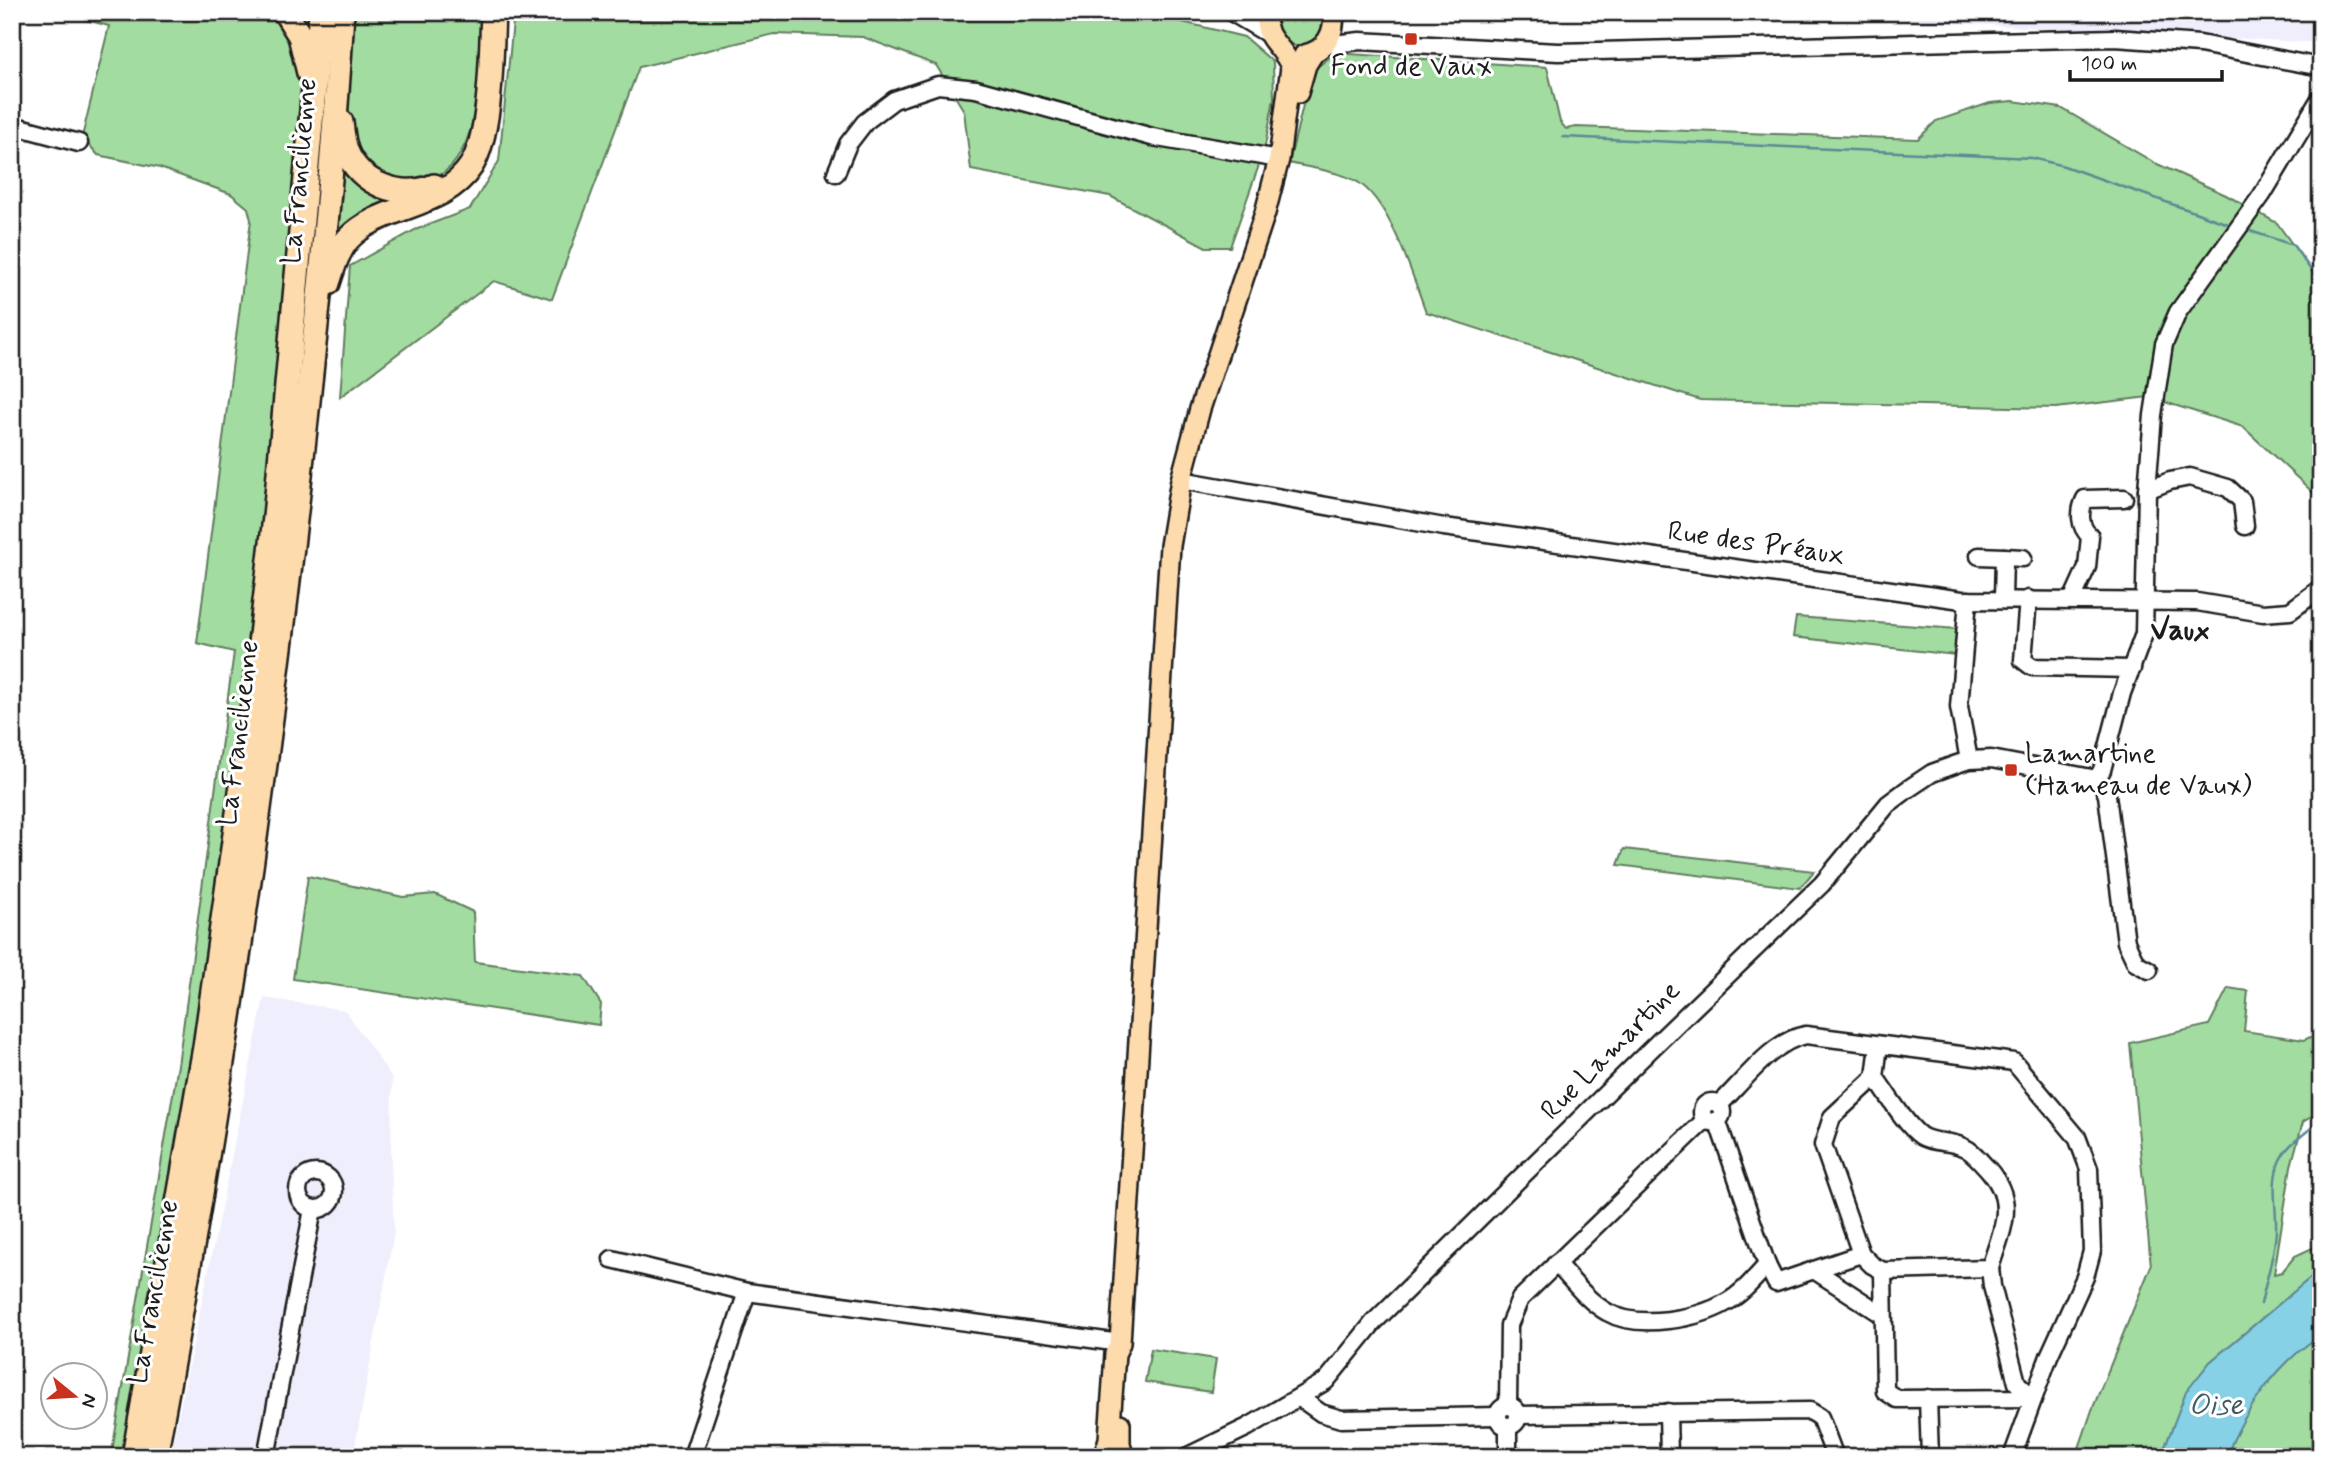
<svg xmlns="http://www.w3.org/2000/svg" width="2333" height="1469" font-family="Mynerve,sans-serif">
	<style>
		.built { fill: #efeefd }
		.green { fill: #a3dca0; stroke: #607c5e; stroke-width: 2 }
		.water { fill: #86d1e6; stroke: #5c8995; stroke-width: 2 }
		.lines { fill: none; stroke-linecap: round; stroke-linejoin: round }
		.stream { stroke: #5c8995; stroke-width: 2.5 }
		.minor-casing { stroke: #1c1c1c; stroke-width: 21 }
		.major-casing { stroke: #1c1c1c; stroke-width: 24 }
		.highway-casing { stroke: #1c1c1c; stroke-width: 28 }
		.minor { stroke: #fff; stroke-width: 16 }
		.major { stroke: #fedbac; stroke-width: 19 }
		.highway { stroke: #fedbac; stroke-width: 23 }
		.poi-dot { fill: #c8321e; stroke: #fff; stroke-width: 2.5 }
		.labels { text-anchor: middle; dominant-baseline: central; stroke-width: 6; stroke-linejoin: round; paint-order: stroke }
		.poi-label { font-size: 28px; fill: #1c1c1c; stroke: #fff }
		.street-label { font-size: 28px; fill: #1c1c1c; stroke: #fff }
		.neighbourhood-label { font-size: 30px; font-weight: bold; fill: #1c1c1c; stroke: #fff }
		.water-label { font-size: 30px; font-style: italic; fill: #415b63; stroke: #fff }
	</style>
	<rect width="100%" height="100%" fill="#fff"/>
	<filter id="ink" filterUnits="userSpaceOnUse"><feTurbulence type="fractalNoise" baseFrequency=".0143" numOctaves="2"/><feDisplacementMap in="SourceGraphic" scale="14" xChannelSelector="R" yChannelSelector="G"/><feConvolveMatrix kernelMatrix="1 2 1 2 8 2 1 2 1" color-interpolation-filters="sRGB"/></filter>
	<g filter="url(#ink)">
		<g class="built">
			<polygon points="1617,12 2321,12 2321,43 1802,15 1617,22"/>
			<polygon points="264,998 345,1010 392,1078 391,1166 394,1232 353,1457 170,1457"/>
		</g>
		<g class="green">
			<polygon points="56,12 277,12 300,53 301,85 273,432 241,732 179,1150 125,1457 111,1457 178,1065 234,652 197,643 251,220 248,208 231,194 160,168 98,155 82,137 109,26"/>
			<path d="M353 12H487C483 54 482 167 430 179 417 182 400 181 387 181L354 153 348 114Z"/>
			<polygon points="514,12 1141,12 1244,37 1273,62 1274,99 1264,151 1230,247 1206,247 1110,196 971,170 964,111 936,65 863,37 774,34 639,67 552,299 494,281 340,397 350,266 415,230 470,209 499,161"/>
			<path d="M1275 12H1326L1324 34C1300 52 1293 51 1275 28Z"/>
			<path d="M1335 53 1547 67 1560 122 1566 129 1576 127 1918 139 1936 121 1990 103 2013 101 2061 108 2155 163 2226 195 2277 223 2321 284V500L2243 427 2149 397 2056 408 1700 400 1426 312C1413 277 1392 208 1362 185 1346 172 1310 168 1289 163L1311 72Z"/>
			<polygon points="338,158 405,196 333,249"/>
			<polygon points="1796,617 1957,629 1955,655 1793,637"/>
			<polygon points="1624,849 1814,871 1800,888 1618,865"/>
			<polygon points="308,876 403,897 435,894 473,912 475,962 583,976 601,1004 599,1025 293,979"/>
			<polygon points="2228,988 2248,991 2244,1031 2304,1040 2321,1032 2321,1111 2303,1122 2291,1166 2274,1274 2282,1272 2295,1256 2321,1244 2321,1269 2210,1362 2186,1393 2161,1457 2076,1457 2092,1410 2151,1266 2130,1043 2209,1025"/>
			<path d="M2321 1335V1457H2226C2244 1410 2278 1362 2321 1335Z"/>
			<polygon points="1151,1349 1216,1359 1211,1392 1145,1382"/>
		</g>
		<path class="water" d="M2321 1269V1335C2278 1362 2244 1410 2226 1457H2161L2186 1392 2210 1362Z"/>
		<g class="lines">
			<g class="stream">
				<polyline points="1563,137 2032,158 2064,166 2234,226"/>
				<polyline points="2244,229 2293,245 2321,284"/>
				<path d="M2261 1304C2266 1280 2275 1254 2276 1230 2277 1206 2270 1182 2280 1160 2289 1141 2308 1134 2321 1118"/>
			</g>
			<g class="minor-casing">
				<g id="minor">
					<polyline points="1231,12 1268,34"/>
					<polyline points="1324,45 1360,41 1558,52 2115,38 2200,44 2321,67"/>
					<polyline points="12,125 79,143"/>
					<polyline points="836,173 848,144 865,122 894,100 938,85 976,89 1152,137 1279,159"/>
					<polyline points="1181,480 1444,527 1962,600 2197,602 2263,613 2290,611 2321,588"/>
					<polyline points="2147,490 2170,481 2190,477 2228,488 2242,501 2245,526"/>
					<polyline points="1979,556 2004,557"/>
					<polyline points="2003,599 2004,557 2023,558"/>
					<polyline points="2028,599 2023,660 2032,667 2132,669"/>
					<polyline points="1968,600 1959,707 1969,760"/>
					<path d="M2072 600 2087 567 2090 536C2079 527 2079 511 2085 499L2124 498"/>
					<polyline points="2097,779 2102,770 2122,693 2144,634 2147,490 2153,415 2164,344 2178,312 2262,195 2321,97"/>
					<polyline points="2097,779 2102,784 2107,795 2126,942 2136,963 2149,970"/>
					<path d="M1875 1077C1887 1093 1905 1125 1921 1136 1934 1144 1949 1140 1963 1147 1973 1151 1979 1160 1987 1168 2018 1202 2002 1229 1990 1268L1883 1271 1872 1265 1861 1254 1823 1145 1832 1117 1875 1077 1879 1045"/>
					<circle cx="1712" cy="1112" r="10"/>
					<path d="M1719 1105C1743 1082 1773 1040 1806 1035L2014 1062 2077 1137 2089 1169 2092 1251 2085 1277 2049 1356 2012 1457"/>
					<circle cx="316" cy="1191" r="18"/>
					<polyline points="612,1259 747,1292 1120,1343"/>
					<path d="M1556 1263C1571 1279 1587 1301 1607 1312 1638 1330 1698 1319 1727 1302 1743 1293 1755 1278 1767 1265L1717 1120"/>
					<polyline points="1767,1265 1776,1283 1814,1270 1883,1315"/>
					<polyline points="1990,1268 1992,1286 2017,1383 2033,1398"/>
					<polyline points="1814,1270 1861,1254"/>
					<polyline points="1883,1271 1885,1391 1897,1399 2033,1398"/>
					<polyline points="1300,1398 1321,1413 1341,1419 1498,1416"/>
					<polyline points="1928,1398 1930,1457"/>
					<polyline points="1508,1405 1509,1325 1520,1299 1705,1120"/>
					<circle cx="1508" cy="1416" r="10"/>
					<polyline points="1668,1412 1669,1457"/>
					<polyline points="1518,1415 1810,1411 1820,1417 1835,1457"/>
					<polyline points="1508,1426 1508,1457"/>
					<polyline points="266,1457 313,1209"/>
					<polyline points="692,1457 747,1292"/>
					<polyline points="1186,1457 1248,1427 1326,1381 1373,1323 1650,1050 1822,884 1888,804 1908,789 1932,773 1957,764 1969,760 1991,759 2097,779"/>
				</g>
			</g>
			<g class="major-casing">
				<g id="major">
					<path d="M1304 55C1325 51 1336 34 1333 12"/>
					<polyline points="1298,93 1306,65 1314,52"/>
					<polyline points="1120,1424 1120,1443 1123,1457"/>
					<path d="M1104 1456 1109 1439 1115 1354 1120 1343 1170 546 1181 480 1200 409 1265 213 1279 159 1291 67C1283 44 1262 41 1267 12"/>
				</g>
			</g>
			<g class="highway-casing">
				<g id="highway">
					<polyline points="285,12 300,36 309,73"/>
					<path d="M341 122C342 131 343 141 346 150 359 184 401 200 434 186"/>
					<path d="M328 283C333 268 337 252 348 239 381 204 443 209 471 166 492 133 491 52 493 12"/>
					<polyline points="134,1457 205,1047 250,728 275,517 321,12"/>
					<path d="M155 1457C216 1125 266 792 302 457 318 309 334 161 342 12"/>
				</g>
			</g>
			<use href="#minor" class="minor"/>
			<use href="#major" class="major"/>
			<use href="#highway" class="highway"/>
		</g>
	</g>
	<g class="poi-dot">
		<rect x="1404" y="32" width="14" height="14" rx="3.5"/>
		<rect x="2004" y="763" width="14" height="14" rx="3.5"/>
	</g>
	<g class="labels">
		<g class="poi-label">
			<text x="1411" y="67">Fond de Vaux</text>
			<text x="2025" y="754" text-anchor="start">Lamartine<tspan x="2025" dy="32">(Hameau de Vaux)</tspan></text>
		</g>
		<g class="street-label">
			<text transform="translate(300 171) rotate(-85)">La Francilienne</text>
			<text transform="translate(1756 544) rotate(8)">Rue des Préaux</text>
			<text transform="translate(239 733) rotate(-83)">La Francilienne</text>
			<text transform="translate(1611 1051) rotate(-45)">Rue Lamartine</text>
			<text transform="translate(154 1292) rotate(-80)">La Francilienne</text>
		</g>
		<g class="neighbourhood-label">
			<text x="2180" y="630">Vaux</text>
		</g>
		<g class="water-label">
			<text x="2216" y="1405">Oise</text>
		</g>
	</g>
	<rect width="2333" height="1469" fill="none" stroke="#fff" stroke-width="42"/>
	<rect x="21" y="21" width="2291" height="1427" fill="none" stroke="#1c1c1c" stroke-width="2.5" filter="url(#ink)"/>
	<g transform="translate(74 1396) rotate(108)"><circle r="33" fill="#ffffff" stroke="#a4a4a4" stroke-width="2"/>
	<path d="M0-5L12 26L0 18L-12 26Z" fill="#c8321e"/>
	<text y="-10" font-size="19" font-weight="bold" text-anchor="middle" fill="#1c1c1c">N</text>
	</g>
	<path d="M2070 70v10h152v-10" fill="none" stroke="#1c1c1c" stroke-width="3.5"/>
	<text x="2081" y="70" font-size="21" fill="#1c1c1c" stroke="#ffffff" stroke-width="5" paint-order="stroke">100 m</text>
</svg>
